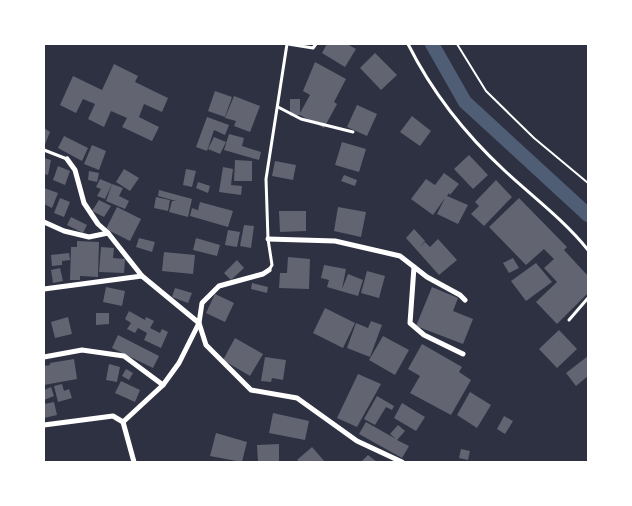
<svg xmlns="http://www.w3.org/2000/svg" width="632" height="506" font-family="'Varela Round',sans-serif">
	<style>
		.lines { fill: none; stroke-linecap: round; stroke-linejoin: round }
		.canal { stroke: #4f5d75; stroke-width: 14 }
		.building { fill: #626471 }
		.path { stroke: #fff; stroke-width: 2 }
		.service { stroke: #fff; stroke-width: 3 }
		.minor { stroke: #fff; stroke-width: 5 }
	</style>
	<rect width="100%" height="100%" fill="#2d3142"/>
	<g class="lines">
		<polyline class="canal" points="432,44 465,102 588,215"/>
	</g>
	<g class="building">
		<polygon points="327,44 347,44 356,49 345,67 322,53"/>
		<polygon points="375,53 397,75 381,90 360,68"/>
		<polygon points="315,62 346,79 334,102 337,104 324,128 300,115 290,116 290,99 300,99 300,113 310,95 303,91"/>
		<polygon points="114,64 138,76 135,82 168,98 162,112 144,104 139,117 159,127 152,141 122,127 127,118 111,111 104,127 88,119 95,104 83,99 76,113 60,105 73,76 102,90"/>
		<polygon points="215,91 232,97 225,117 208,111"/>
		<polygon points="234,96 260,106 250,132 234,126 236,121 225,118"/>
		<polygon points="357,105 377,114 367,136 347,127"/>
		<polygon points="412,116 431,131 420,146 400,132"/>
		<polygon points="207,117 229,125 225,135 214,130 207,151 196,147"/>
		<polygon points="44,128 50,132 44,147"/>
		<polygon points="229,134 244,138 242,146 261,152 259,160 224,150"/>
		<polygon points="64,136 88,148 82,161 58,148"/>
		<polygon points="214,137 226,142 220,154 208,149"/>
		<polygon points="342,142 366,149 359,172 335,165"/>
		<polygon points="92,145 106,151 99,170 84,164"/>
		<polygon points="469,155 488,175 473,189 454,169"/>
		<polygon points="44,158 51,160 48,175 44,174"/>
		<polygon points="235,160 252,161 252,181 234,181"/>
		<polygon points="275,161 296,165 293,180 272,176"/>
		<polygon points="58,166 70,171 65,185 53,180"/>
		<polygon points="223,167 233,169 231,185 242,186 241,195 219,192"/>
		<polygon points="124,169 139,178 130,191 116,182"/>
		<polygon points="186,169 196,171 192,187 183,185"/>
		<polygon points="89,171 99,173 97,182 88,180"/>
		<polygon points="444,173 459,184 450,195 449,193 447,196 468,205 458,224 437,214 445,198 433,215 411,199 426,179 435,185"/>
		<polygon points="344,175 357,180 355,186 341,181"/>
		<polygon points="100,179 112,184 105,199 97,196 101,189 96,187"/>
		<polygon points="496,180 512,197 484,226 471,214 479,206 475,202"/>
		<polygon points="198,182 210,186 208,193 196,188"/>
		<polygon points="112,184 123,188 119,196 129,201 125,209 106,201"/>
		<polygon points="44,188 58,193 52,208 44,204"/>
		<polygon points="159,190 192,199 188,217 169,212 172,201 176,201 158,196"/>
		<polygon points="156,197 170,200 168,211 154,208"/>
		<polygon points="60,198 70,202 64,217 54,213"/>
		<polygon points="519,198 567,247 564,250 588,276 588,293 557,324 536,302 557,282 544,268 554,259 544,249 526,265 489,227"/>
		<polygon points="99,200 111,206 104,217 92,211"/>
		<polygon points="200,202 233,211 228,227 190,216 192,208 200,211 198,210"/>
		<polygon points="117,207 141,219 130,241 106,229"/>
		<polygon points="338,207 366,212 361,237 334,231"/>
		<polygon points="279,211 306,211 306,231 280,232"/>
		<polygon points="71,217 87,225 83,233 67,225"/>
		<polygon points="244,225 254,226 251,248 240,246"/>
		<polygon points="414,229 425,241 420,247 425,242 430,247 438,239 457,260 439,275 406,238"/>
		<polygon points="228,230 240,232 237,247 225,245"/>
		<polygon points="139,238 155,242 152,252 136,247"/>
		<polygon points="196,238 220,245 217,256 193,250"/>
		<polygon points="77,241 99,242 98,277 80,276 80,280 70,280 71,247 77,247"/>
		<polygon points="101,247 114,248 113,258 125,259 124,273 99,272"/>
		<polygon points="164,252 195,255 193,274 162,271"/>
		<polygon points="69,253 70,260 62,261 62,265 52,266 51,255"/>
		<polygon points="288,257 310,259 309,289 279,288 280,273 287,273"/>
		<polygon points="513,258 519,268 509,273 503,263"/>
		<polygon points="237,260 244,268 231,280 224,273"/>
		<polygon points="536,263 552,282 526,301 511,281"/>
		<polygon points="324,265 346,269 342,289 348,274 363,280 358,296 327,287 329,280 321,278"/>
		<polygon points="60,268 63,281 53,283 51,270"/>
		<polygon points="367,271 385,276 379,298 361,293"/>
		<polygon points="252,283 268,287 267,293 251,289"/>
		<polygon points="106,287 125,291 122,306 103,302"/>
		<polygon points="432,287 458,298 453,311 473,319 463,344 416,326"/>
		<polygon points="175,288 192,293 188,303 172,297"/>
		<polygon points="215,294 234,303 225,322 206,313"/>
		<polygon points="325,308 355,323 343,348 313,333"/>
		<polygon points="129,311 145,320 146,317 154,321 150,328 160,333 162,329 168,332 161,348 144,340 147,333 138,328 135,333 127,329 131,323 125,319"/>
		<polygon points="96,313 109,313 109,324 96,325"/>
		<polygon points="68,317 72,334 55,338 51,322"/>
		<polygon points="371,321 382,325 370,357 347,348 356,323 368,328"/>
		<polygon points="559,330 577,349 557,368 539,349"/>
		<polygon points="118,335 159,356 153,368 112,348"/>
		<polygon points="383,336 409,350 395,375 369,360"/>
		<polygon points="235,338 263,354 250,376 223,360"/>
		<polygon points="422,344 462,367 459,372 471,380 451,415 410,393 420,376 408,369"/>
		<polygon points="588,356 588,376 576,386 566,373"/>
		<polygon points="265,357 286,360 283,380 272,378 271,382 261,381"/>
		<polygon points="74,359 77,379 44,385 44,366 50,365 50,363"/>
		<polygon points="109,364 120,367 117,382 106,380"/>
		<polygon points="126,369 133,373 129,380 122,376"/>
		<polygon points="358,374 381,384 357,427 337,418"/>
		<polygon points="121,381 140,390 135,402 115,393"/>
		<polygon points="62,384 64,391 69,389 72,398 58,402 54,386"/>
		<polygon points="51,387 54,396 44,400 44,390"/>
		<polygon points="470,392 491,405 477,428 457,415"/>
		<polygon points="377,396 394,406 392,410 386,407 375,425 364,419"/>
		<polygon points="54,402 57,415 44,418 44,404"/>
		<polygon points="402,403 425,417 416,431 394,418"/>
		<polygon points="273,413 309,421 305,440 269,433"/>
		<polygon points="504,416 513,421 505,434 497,429"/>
		<polygon points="366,422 396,439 390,434 398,425 405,431 397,440 409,446 402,458 359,434"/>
		<polygon points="216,433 247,442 242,462 210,456"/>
		<polygon points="279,444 279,462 258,462 257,445"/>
		<polygon points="312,447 325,462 300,462 297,460"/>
		<polygon points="461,449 470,451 468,460 459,458"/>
		<polygon points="368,455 377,462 361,462"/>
	</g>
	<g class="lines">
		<polyline class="path" points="457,44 486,91 534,138 588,183"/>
		<g class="service">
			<polyline points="288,44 313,48 316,44"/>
			<path d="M408 44C431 90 466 135 505 171 533 197 564 220 588 250"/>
			<polyline points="278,107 301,119 353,132"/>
			<polyline points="44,150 67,159"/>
			<polyline points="269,270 272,265 268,239 266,179 287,44"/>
			<polyline points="569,320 588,298"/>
		</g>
		<g class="minor">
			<polyline points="67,159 75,170 84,203 98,224 108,233 142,276 199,323 179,363 163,385 123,422"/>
			<polyline points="44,222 64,231 89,237 108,233"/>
			<polyline points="268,239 335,241 400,256 427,277 460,295 465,300"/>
			<polyline points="414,267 410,323 424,335 463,354"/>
			<polyline points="269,270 263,274 219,286 202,303 199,323 206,345 251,390 297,398 357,441 402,462"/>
			<polyline points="44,289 142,276"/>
			<polyline points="44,357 82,350 124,356 163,385"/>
			<polyline points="44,425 113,416 123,422 134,462"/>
		</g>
	</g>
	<rect width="632" height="506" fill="none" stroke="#ffffff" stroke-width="90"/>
</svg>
